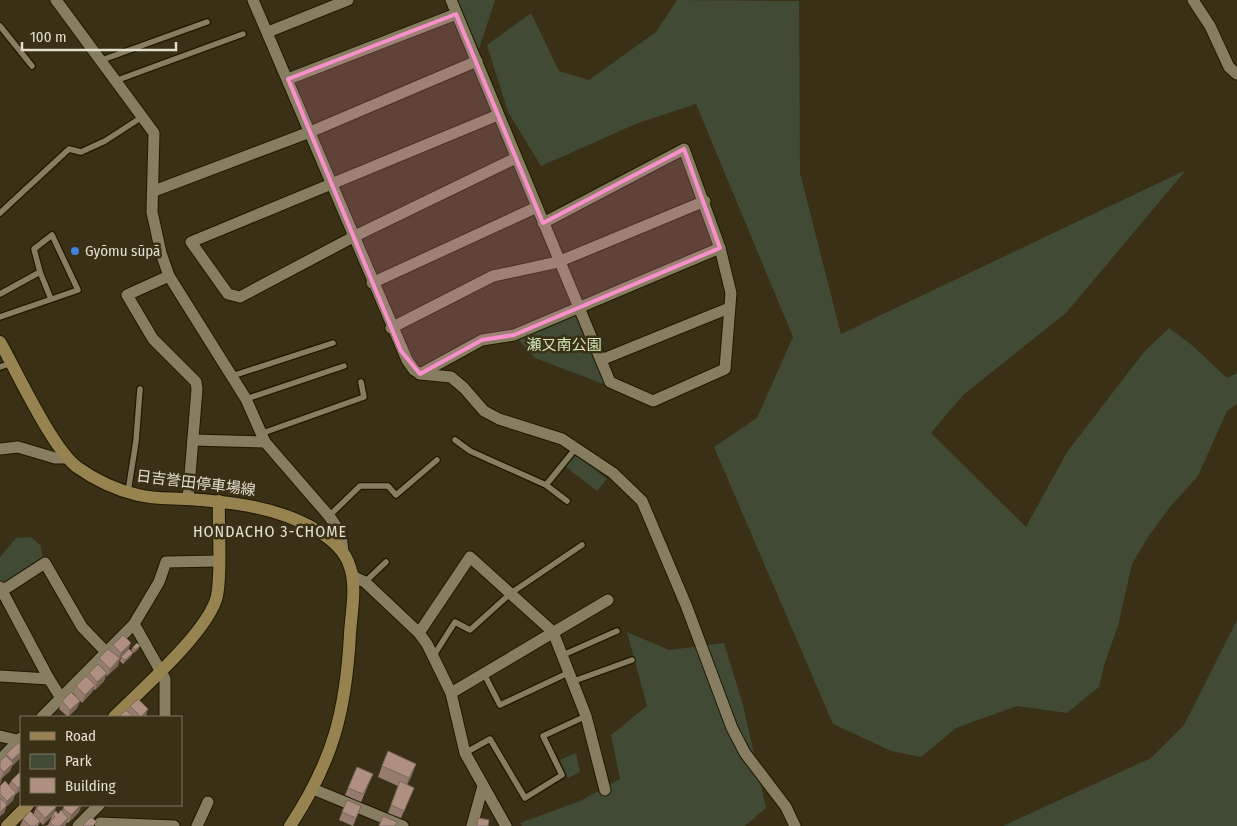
<svg xmlns="http://www.w3.org/2000/svg" width="1237" height="826" font-family="'Fira Sans Condensed','Noto Sans JP',sans-serif">
	<style>
		.green { fill: #414a34 }
		.lines { fill: none; stroke-linecap: round; stroke-linejoin: round }
		.lane-casing { stroke: #201800; stroke-width: 8 }
		.street-casing { stroke: #201800; stroke-width: 13 }
		.secondary-casing { stroke: #201800; stroke-width: 14 }
		.lane { stroke: #877d60; stroke-width: 5.5 }
		.street { stroke: #877d60; stroke-width: 11 }
		.secondary { stroke: #978350; stroke-width: 12 }
		.wall { fill: #967c6e }
		.shaded-wall { fill: #7a655a }
		.building { fill: #af9080; stroke: #7a655a }
		.marked { fill: #f890cb; fill-opacity: 0.2; stroke: #f890cb; stroke-width: 4; stroke-linejoin: round }
		.shop-dot { fill: #3f7fe0; stroke: #393015; stroke-width: 2 }
		.labels { text-anchor: middle; dominant-baseline: central; stroke-width: 5; stroke-linejoin: round; paint-order: stroke }
		.poi-label { font-size: 15px; fill: #e4decf; stroke: #393015; text-anchor: start }
		.park-label { font-size: 15px; fill: #d5e9b7; stroke: #393015 }
		.street-label { font-size: 15px; fill: #e4decf; stroke: #393015 }
		.neighbourhood-label { font-size: 16px; letter-spacing: 1px; fill: #e4decf; stroke: #393015 }
	</style>
	<rect width="100%" height="100%" fill="#393015"/>
	<g class="green">
		<polygon points="456,0 495,0 479,49"/>
		<polygon points="677,0 799,1 800,173 841,334 1186,170 1066,313 963,395 931,433 1026,527 1067,452 1144,352 1169,328 1193,346 1227,378 1237,373 1237,404 1227,411 1198,476 1170,507 1148,537 1132,564 1118,626 1105,662 1099,687 1067,713 1017,706 956,728 921,757 891,751 833,724 714,447 757,418 793,337 696,104 638,123 541,166 508,112 487,45 531,13 559,71 589,80 656,32"/>
		<polygon points="577,315 606,385 535,358 514,335"/>
		<polygon points="576,455 607,479 597,491 566,467"/>
		<polygon points="31,537 41,546 43,559 5,585 0,583 0,557 16,538"/>
		<polygon points="1237,620 1237,826 1003,826 1151,758 1184,725"/>
		<polygon points="627,632 669,650 724,643 743,705 766,808 745,826 522,826 520,823 580,801 620,779 611,735 647,706"/>
		<polygon points="576,753 580,772 568,778 560,760"/>
	</g>
	<g class="lines">
		<g class="lane-casing">
			<g id="lane">
				<polyline points="0,26 32,66"/>
				<polyline points="102,60 207,22"/>
				<polyline points="115,81 243,34"/>
				<polyline points="0,213 69,149 81,152 105,141 142,117"/>
				<polyline points="40,272 51,299"/>
				<polyline points="0,294 40,272 34,249 52,235 78,290 0,317"/>
				<polyline points="0,367 12,363"/>
				<polyline points="232,376 333,343"/>
				<polyline points="246,399 344,366"/>
				<polyline points="260,434 364,397 361,382"/>
				<polyline points="455,440 470,451 546,485 567,501"/>
				<polyline points="546,485 576,448"/>
				<polyline points="128,492 136,441 140,389"/>
				<polyline points="329,516 360,486 388,486 396,495 437,460"/>
				<polyline points="365,582 386,562"/>
				<polyline points="434,655 455,622 470,630 511,593 582,545"/>
				<polyline points="563,655 617,631"/>
				<polyline points="484,674 500,705 570,672"/>
				<polyline points="574,681 632,660"/>
				<polyline points="465,753 490,739 525,798 562,775 543,736 586,716"/>
			</g>
		</g>
		<g class="street-casing">
			<g id="street">
				<polyline points="56,0 154,133 152,212 161,253 169,276 127,295 153,339 196,382 197,389 188,499"/>
				<polyline points="253,0 407,360 414,370 420,374 451,377 464,388 484,411 499,419 562,439 613,473 642,501 686,605 732,728 745,753 786,807 795,826"/>
				<polyline points="451,0 610,382 653,401 725,369 731,293 720,248 684,149 543,223"/>
				<polyline points="1193,0 1210,26 1229,67 1237,74"/>
				<polyline points="268,32 348,0"/>
				<polyline points="288,79 456,14"/>
				<polyline points="498,115 191,242 228,294 240,297 355,236 516,158"/>
				<polyline points="154,191 310,132 477,61"/>
				<polyline points="169,276 246,399 265,442 329,516 341,533 343,552"/>
				<polyline points="372,283 537,207"/>
				<polyline points="391,328 493,276 558,262 705,201"/>
				<polyline points="601,360 729,308"/>
				<polyline points="420,374 482,340 514,335 720,248"/>
				<polyline points="193,440 265,442"/>
				<polyline points="0,449 18,447 55,458 66,458"/>
				<polyline points="352,576 365,582 419,633 427,644 451,693 465,753 506,826"/>
				<polyline points="0,587 49,679 61,698"/>
				<polyline points="2,591 45,563 82,627 106,652"/>
				<polyline points="134,624 165,679 165,717"/>
				<polyline points="419,633 470,557 553,632 586,716 605,790"/>
				<polyline points="0,676 49,679"/>
				<polyline points="451,693 608,600"/>
				<polyline points="42,717 134,624 159,582 166,562 218,561"/>
				<polyline points="0,736 21,741"/>
				<polyline points="0,760 21,738"/>
				<polyline points="313,789 403,826"/>
				<polyline points="100,823 174,826"/>
				<polyline points="78,826 99,805"/>
				<polyline points="197,826 208,802"/>
				<polyline points="472,826 483,786"/>
			</g>
		</g>
		<g class="secondary-casing">
			<g id="secondary">
				<path d="M0 342C17 372 52 448 77 467 95 480 117 490 138 495 154 499 171 498 187 499 232 502 279 507 318 531 332 540 345 550 350 567 357 587 351 614 350 634 346 711 333 761 290 826"/>
				<path d="M114 717C141 690 209 631 217 596 222 570 218 530 219 501"/>
				<polyline points="7,826 28,805"/>
			</g>
		</g>
		<use href="#lane" class="lane"/>
		<use href="#street" class="street"/>
		<use href="#secondary" class="secondary"/>
	</g>
	<g class="wall">
		<polygon points="113,645 133,653 131,656 123,664 120,661 121,657 120,658 118,666 107,676 106,675 104,681 95,690 94,689 92,692 82,703 73,693 76,686 88,677 89,673 97,666 97,665 99,658 111,651"/>
		<polygon points="140,646 138,649 134,653 131,650 133,647"/>
		<polygon points="62,701 80,701 77,708 68,717 59,709"/>
		<polygon points="130,706 146,716 145,717 118,717 128,712"/>
		<polygon points="21,745 21,757 12,766 10,771 2,778 0,784 0,761 5,756 6,754"/>
		<polygon points="382,766 412,775 407,785 414,788 401,818 388,813 398,786 378,777"/>
		<polygon points="21,769 21,790 15,795 13,800 6,807 4,813 0,816 0,786 9,785 11,781 20,772"/>
		<polygon points="373,774 361,802 345,795 348,788"/>
		<polygon points="40,805 58,805 56,807 54,813 58,814 62,811 63,808 79,812 68,823 67,822 65,826 44,826 48,825 52,816 43,825 40,822 38,826 20,826 23,819 33,815 36,808"/>
		<polygon points="361,806 353,826 339,820 342,812"/>
	</g>
	<g class="shaded-wall">
		<polygon points="131,643 128,650 118,660 121,653"/>
		<polygon points="140,646 138,649 134,653 135,650"/>
		<polygon points="133,653 131,656 123,664 125,660"/>
		<polygon points="120,658 118,666 107,676 110,669"/>
		<polygon points="107,673 104,681 95,690 97,682"/>
		<polygon points="95,685 92,692 82,703 85,695"/>
		<polygon points="80,701 77,708 68,717 70,710"/>
		<polygon points="148,709 146,716 145,717 140,717"/>
		<polygon points="21,752 21,757 12,766 10,771 2,778 0,784 0,779 1,778 4,772 11,765 12,760"/>
		<polygon points="416,764 412,775 405,789 409,778"/>
		<polygon points="21,785 21,790 15,795 13,800 6,807 4,813 0,816 0,812 5,806 7,801 16,793 18,788"/>
		<polygon points="82,805 79,812 68,823 71,815"/>
		<polygon points="56,807 53,815 53,814 52,816 43,825 45,818"/>
		<polygon points="68,818 65,826 60,826"/>
	</g>
	<g class="building">
		<polygon points="123,635 131,643 121,653 113,645"/>
		<polygon points="137,643 140,646 135,650 133,647"/>
		<polygon points="108,649 120,658 110,669 99,658"/>
		<polygon points="129,649 133,653 125,660 121,657"/>
		<polygon points="98,664 107,673 97,682 89,673"/>
		<polygon points="86,676 95,685 85,695 76,686"/>
		<polygon points="71,692 80,701 70,710 62,701"/>
		<polygon points="138,699 148,709 141,717 130,706"/>
		<polygon points="126,710 134,717 118,717"/>
		<polygon points="19,742 21,745 21,752 12,760 6,754"/>
		<polygon points="388,751 416,764 409,778 382,766"/>
		<polygon points="6,756 13,763 4,772 0,768 0,761"/>
		<polygon points="357,767 373,774 363,794 348,788"/>
		<polygon points="20,772 21,773 21,785 18,788 11,781"/>
		<polygon points="5,781 16,793 7,801 0,794 0,786"/>
		<polygon points="400,781 414,788 404,811 391,805"/>
		<polygon points="0,798 7,805 0,812"/>
		<polygon points="347,800 361,806 356,818 342,812"/>
		<polygon points="40,805 54,805 56,807 45,818 36,808"/>
		<polygon points="66,805 81,805 71,815 63,808"/>
		<polygon points="61,810 68,818 60,826 54,826 50,822 55,817 53,814 56,811 58,814"/>
		<polygon points="30,811 40,821 35,826 30,826 23,819"/>
		<polygon points="383,816 397,822 395,826 379,826"/>
		<polygon points="91,817 97,822 93,826 84,826 83,825"/>
		<polygon points="478,818 489,820 488,826 477,826"/>
	</g>
	<path class="marked" d="M456 14 543 223 684 149 720 248 514 335 482 340 420 374 401 351 288 79Z"/>
	<circle class="shop-dot" cx="75" cy="251" r="5"/>
	<g class="labels">
		<g class="poi-label">
			<text x="85" y="251">Gyōmu sūpā</text>
		</g>
		<g class="park-label">
			<text x="564" y="345">瀬又南公園</text>
		</g>
		<g class="street-label">
			<text transform="translate(196 483) rotate(7)">日吉誉田停車場線</text>
		</g>
		<g class="neighbourhood-label">
			<text x="270" y="531">HONDACHO 3-CHOME</text>
		</g>
	</g>
	<rect x="20" y="716" width="162" height="90" fill="#393015" stroke="#7d765f"/>
	<rect x="30" y="732" width="25" height="8" fill="#978350" stroke="#7d765f"/>
	<text x="65" y="741" font-size="15" fill="#e4decf">Road</text>
	<rect x="30" y="754" width="25" height="15" fill="#414a34" stroke="#7d765f"/>
	<text x="65" y="766" font-size="15" fill="#e4decf">Park</text>
	<rect x="30" y="778" width="25" height="15" fill="#af9080" stroke="#7d765f"/>
	<text x="65" y="791" font-size="15" fill="#e4decf">Building</text>
	<path d="M22 42v8h154v-8" fill="none" stroke="#e4decf" stroke-width="2.5"/>
	<text x="30" y="42" font-size="15" fill="#e4decf" stroke="#393015" stroke-width="4" paint-order="stroke">100 m</text>
</svg>
